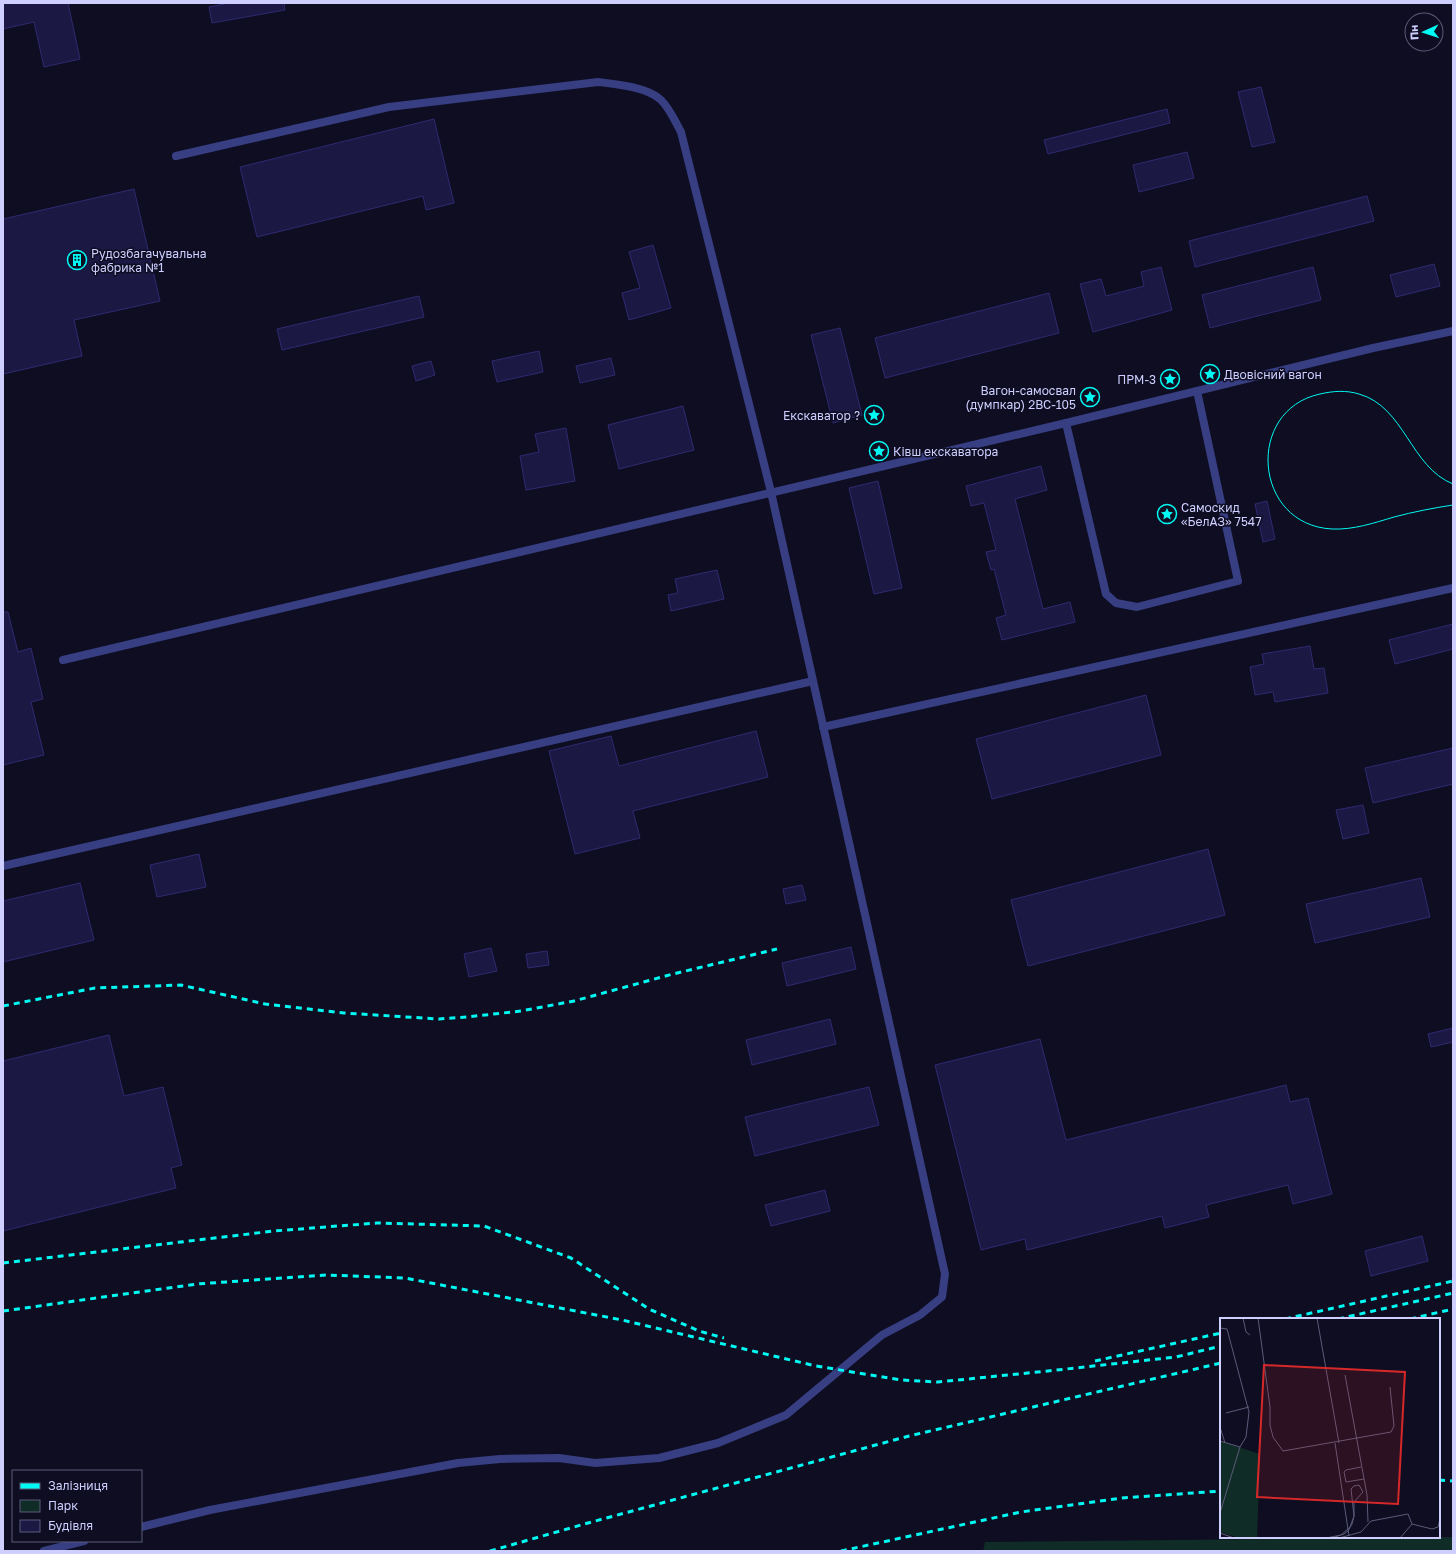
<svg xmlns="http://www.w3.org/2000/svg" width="1456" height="1554" font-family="'Golos Text',sans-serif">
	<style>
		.green { fill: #102c27 }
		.building { fill: #1c1844; stroke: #2f2a70 }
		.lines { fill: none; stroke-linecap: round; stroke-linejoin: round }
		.lane { stroke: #373e82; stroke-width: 8 }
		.tram { stroke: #00f9f2; stroke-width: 1 }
		.rail { stroke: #00f9f2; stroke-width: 3; stroke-dasharray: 6 5; stroke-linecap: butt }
		.labels { text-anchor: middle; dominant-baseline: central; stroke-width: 3; stroke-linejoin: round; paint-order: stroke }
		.poi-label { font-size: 12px; fill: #cecfff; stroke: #0e0d22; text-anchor: start }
		.inset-road { fill: none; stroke: #5b5b7a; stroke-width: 1 }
		.view { fill: #d62828; fill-opacity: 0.15; stroke: #d62828; stroke-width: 2 }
		.inset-edge { fill: none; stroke: #cecfff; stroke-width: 2 }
	</style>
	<rect width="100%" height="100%" fill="#0e0d22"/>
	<polygon class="green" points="1453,1537 1453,1551 983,1551 985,1542"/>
	<g class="building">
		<polygon points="3,3 68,3 80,59 44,67 34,22 3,29"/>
		<polygon points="229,3 284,3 285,10 212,23 209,7"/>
		<polygon points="1261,87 1275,142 1252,147 1238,92"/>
		<polygon points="1167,109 1170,123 1048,154 1044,140"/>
		<polygon points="434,119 454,203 426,210 423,196 257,237 240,167"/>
		<polygon points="1187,152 1194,178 1139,192 1133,165"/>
		<polygon points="134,189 160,301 74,320 82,356 3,374 3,219"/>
		<polygon points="1367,196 1374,221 1195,267 1189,241"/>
		<polygon points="653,245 671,308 629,320 622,293 640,288 629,252"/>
		<polygon points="1434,264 1440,286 1396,297 1390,275"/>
		<polygon points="1161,267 1172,310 1093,332 1080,284 1101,279 1106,296 1144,286 1141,272"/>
		<polygon points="1313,267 1321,300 1210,328 1202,295"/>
		<polygon points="1049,293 1059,333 885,378 875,338"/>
		<polygon points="419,296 424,317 282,350 277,329"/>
		<polygon points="840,328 862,415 833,423 811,335"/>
		<polygon points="539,351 543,372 497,382 492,361"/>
		<polygon points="611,358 615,375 580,383 576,366"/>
		<polygon points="431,361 435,375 416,381 412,366"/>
		<polygon points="683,406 694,450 619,469 608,425"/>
		<polygon points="566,428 575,481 526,490 520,456 539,452 535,434"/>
		<polygon points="1041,466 1047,490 1015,499 1043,609 1070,602 1075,622 1002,640 996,618 1006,615 994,569 991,570 986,552 996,550 984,503 971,506 966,486"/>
		<polygon points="878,481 902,588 874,594 849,488"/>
		<polygon points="1267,501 1275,539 1263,542 1255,504"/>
		<polygon points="717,570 724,599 671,611 668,595 678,593 675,579"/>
		<polygon points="3,612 8,612 18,652 31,648 43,699 31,702 44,755 3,765"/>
		<polygon points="1453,624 1453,649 1395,664 1389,640"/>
		<polygon points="1310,646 1314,669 1324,668 1328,693 1275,702 1273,692 1255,695 1250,667 1264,664 1262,654"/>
		<polygon points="1146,695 1161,755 992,799 976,739"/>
		<polygon points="756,731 768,777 633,811 640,838 575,854 549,751 611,736 619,766"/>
		<polygon points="1453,748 1453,784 1373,803 1365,768"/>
		<polygon points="1363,805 1369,833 1343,839 1336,810"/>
		<polygon points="1208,849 1225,915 1028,966 1011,900"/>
		<polygon points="199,854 206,887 157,897 150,865"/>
		<polygon points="1421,878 1430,917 1315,943 1306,904"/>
		<polygon points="80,883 94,940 3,962 3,901"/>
		<polygon points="802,885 806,900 786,904 783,889"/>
		<polygon points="851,947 856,969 787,986 782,963"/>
		<polygon points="491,948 497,971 469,977 464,954"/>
		<polygon points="547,951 549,965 528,968 526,954"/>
		<polygon points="830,1019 836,1044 752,1065 746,1040"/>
		<polygon points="1453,1028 1453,1042 1431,1047 1428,1034"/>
		<polygon points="109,1035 124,1096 163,1087 182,1165 171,1168 176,1188 3,1231 3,1061"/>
		<polygon points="1040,1039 1066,1140 1286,1085 1290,1102 1308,1098 1332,1194 1293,1204 1288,1185 1206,1205 1209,1217 1165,1228 1162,1216 1027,1250 1025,1239 981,1250 935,1065"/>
		<polygon points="869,1087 879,1125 755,1156 745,1117"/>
		<polygon points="825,1190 830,1211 771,1226 765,1205"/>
		<polygon points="1422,1236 1428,1261 1371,1276 1365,1251"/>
	</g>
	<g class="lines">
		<g class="lane">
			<polyline points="1066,423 1106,594 1116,603 1137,607 1238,581 1197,391"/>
			<polyline points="63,660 1066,423 1373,348 1453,331"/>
			<polyline points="823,727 1453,588"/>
			<polyline points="3,866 813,681"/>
			<path d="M141 1527 210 1510 458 1463 500 1459 559 1458 595 1463 659 1458 718 1443 786 1415 882 1335 920 1315 942 1297 945 1274 771 492 681 132C675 121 670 109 661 100 648 87 615 84 598 82L389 107 176 156"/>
			<polyline points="44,1551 84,1541"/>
		</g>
		<path class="tram" d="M1453 484C1410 467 1405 407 1359 394 1346 390 1333 391 1320 394 1245 410 1253 525 1332 529 1353 530 1374 523 1394 517 1413 512 1433 508 1453 505"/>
		<g class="rail">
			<polyline points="3,1006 95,988 181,985 265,1004 344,1013 439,1019 467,1017 521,1011 574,1001 673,974 777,949"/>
			<polyline points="3,1263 274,1231 377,1223 484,1226 571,1258 649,1309 699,1331 724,1338"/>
			<polyline points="3,1311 197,1284 326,1275 405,1278 622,1320 816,1366 901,1380 938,1382 1048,1371 1176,1357 1221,1346"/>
			<polyline points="1285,1319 1453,1281"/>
			<polyline points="1338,1319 1453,1293"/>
			<polyline points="1410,1319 1453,1309"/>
			<polyline points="1095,1361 1221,1333"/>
			<polyline points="1439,1480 1453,1481"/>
			<polyline points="490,1551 588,1523 909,1436 1221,1363"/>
			<polyline points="841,1551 1021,1512 1122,1498 1221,1491"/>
		</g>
	</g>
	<defs>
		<g id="building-ring" transform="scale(1)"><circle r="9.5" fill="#0e0d22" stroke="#00f9f2" stroke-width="1.5"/><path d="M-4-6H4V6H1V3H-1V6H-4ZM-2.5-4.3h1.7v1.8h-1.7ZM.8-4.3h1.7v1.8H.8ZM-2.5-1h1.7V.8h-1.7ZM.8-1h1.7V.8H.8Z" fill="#00f9f2"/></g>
		<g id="sight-ring" transform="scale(1)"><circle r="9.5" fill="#0e0d22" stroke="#00f9f2" stroke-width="1.5"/><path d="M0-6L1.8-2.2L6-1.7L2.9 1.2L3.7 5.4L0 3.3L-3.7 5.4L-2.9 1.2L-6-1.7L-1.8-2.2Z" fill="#00f9f2"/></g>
	</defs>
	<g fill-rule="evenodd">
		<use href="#building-ring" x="77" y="260"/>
		<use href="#sight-ring" x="1210" y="374"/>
		<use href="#sight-ring" x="1170" y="379"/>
		<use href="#sight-ring" x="1090" y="397"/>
		<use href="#sight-ring" x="874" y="415"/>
		<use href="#sight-ring" x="879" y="451"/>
		<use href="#sight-ring" x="1167" y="514"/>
	</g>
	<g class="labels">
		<g class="poi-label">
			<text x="91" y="253">Рудозбагачувальна<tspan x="91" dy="14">фабрика №1</tspan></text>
			<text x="1224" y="374">Двовісний вагон</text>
			<text x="1156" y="379" text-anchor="end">ПРМ-3</text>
			<text x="1076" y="390" text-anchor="end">Вагон-самосвал<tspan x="1076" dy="14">(думпкар) 2ВС-105</tspan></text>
			<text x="860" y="415" text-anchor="end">Екскаватор ?</text>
			<text x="893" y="451">Ківш екскаватора</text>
			<text x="1181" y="507">Самоскид<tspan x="1181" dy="14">«БелАЗ» 7547</tspan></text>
		</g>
	</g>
	<g transform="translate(1220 1318)">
		<rect width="220" height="220" fill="#0e0d22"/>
		<path d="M0 123 40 136 37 220H19L0 214Z" fill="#102c27"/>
		<path class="inset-road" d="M23 0 26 14 30 17M38 0 50 89V107L53 119 63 133 171 114 174 108 170 69M97 0 119 125M0 10 7 11 29 94 26 119 20 129 0 195M125 57 147 177 148 204M6 95 29 89M0 109 5 125M0 123 20 129M115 125 129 218M141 149 126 152 124 154 126 164 144 161M192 206 212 211 218 209 220 201M0 215 14 220M106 220 121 217 130 209 134 198 131 171 134 168 139 167 143 174 134 184V198L132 206 128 213 124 216 112 220M119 220 141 214 151 203 188 196 192 206 180 220"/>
		<path class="view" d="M44 47 185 54 178 186 37 179Z"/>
		<rect width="220" height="220" class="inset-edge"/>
	</g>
	<rect width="1456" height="1554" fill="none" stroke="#cecfff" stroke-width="8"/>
	<rect x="12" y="1470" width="130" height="72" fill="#0e0d22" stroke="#5b5b7a"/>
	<rect x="20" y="1483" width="20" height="6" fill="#00f9f2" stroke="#5b5b7a"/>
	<text x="48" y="1490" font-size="12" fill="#cecfff">Залізниця</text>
	<rect x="20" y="1500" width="20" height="12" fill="#102c27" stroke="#5b5b7a"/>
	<text x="48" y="1510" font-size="12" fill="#cecfff">Парк</text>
	<rect x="20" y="1520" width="20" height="12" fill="#1c1844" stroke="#5b5b7a"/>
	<text x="48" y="1530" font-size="12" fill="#cecfff">Будівля</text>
	<g transform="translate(1424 32) rotate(267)"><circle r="19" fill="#0e0d22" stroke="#5b5b7a"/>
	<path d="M0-3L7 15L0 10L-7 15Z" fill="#00f9f2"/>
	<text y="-6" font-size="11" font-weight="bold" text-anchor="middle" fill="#cecfff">Пн</text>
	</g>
</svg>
